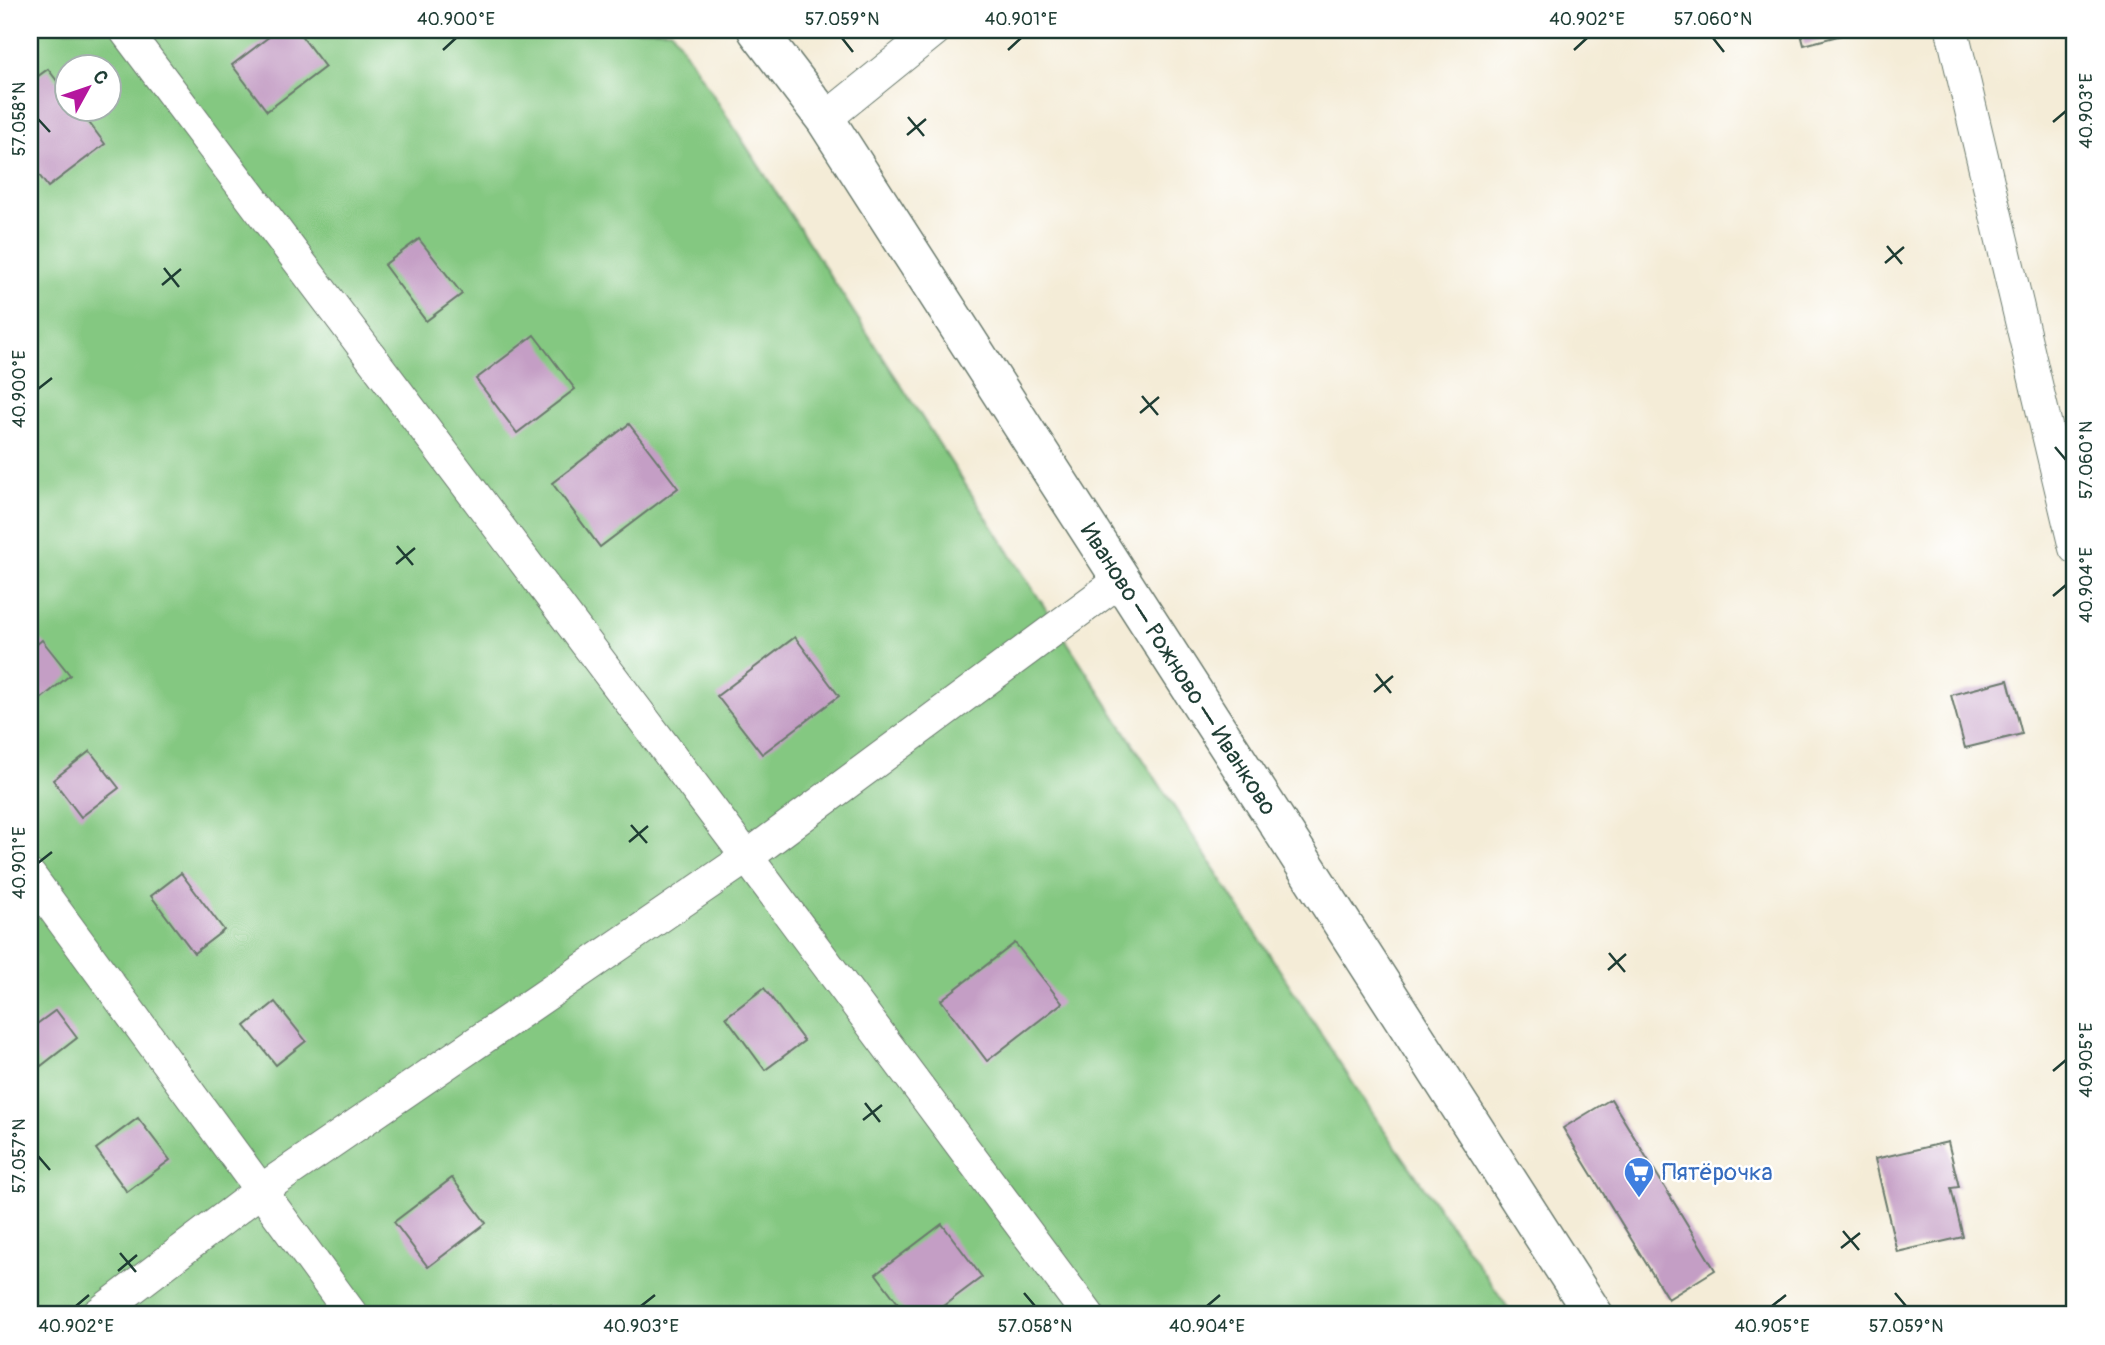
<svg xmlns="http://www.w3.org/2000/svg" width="2105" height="1345" font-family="Pangolin,sans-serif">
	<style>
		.green { fill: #84c881; stroke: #52825a; stroke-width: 2; fill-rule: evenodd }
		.building { fill: #c49ec5 }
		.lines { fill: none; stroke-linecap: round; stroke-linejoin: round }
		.minor-casing { stroke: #6a7a6d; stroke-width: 34 }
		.tertiary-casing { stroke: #6a7a6d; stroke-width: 41 }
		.minor { stroke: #fff; stroke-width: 32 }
		.tertiary { stroke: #fff; stroke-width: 38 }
		.ticks { fill: none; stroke: #1f3d34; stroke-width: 2.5 }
		.labels { text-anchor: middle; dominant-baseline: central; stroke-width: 5; stroke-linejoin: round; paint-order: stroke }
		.street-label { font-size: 24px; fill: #1f3d34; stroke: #fff }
		.shop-label { font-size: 24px; fill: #366cbe; stroke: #fff; text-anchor: start }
		.neatline { fill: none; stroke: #1f3d34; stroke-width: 2.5 }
		.ticks-label { font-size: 18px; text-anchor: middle; fill: #1f3d34 }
	</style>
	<rect width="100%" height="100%" fill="#fff"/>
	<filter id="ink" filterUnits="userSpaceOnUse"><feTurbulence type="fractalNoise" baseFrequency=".0143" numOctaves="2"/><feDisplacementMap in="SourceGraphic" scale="14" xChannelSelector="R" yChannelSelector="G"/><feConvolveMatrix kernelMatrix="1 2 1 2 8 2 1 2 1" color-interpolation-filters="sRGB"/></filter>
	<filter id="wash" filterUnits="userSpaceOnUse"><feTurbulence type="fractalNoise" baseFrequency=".00686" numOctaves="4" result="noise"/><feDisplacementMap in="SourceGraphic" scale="28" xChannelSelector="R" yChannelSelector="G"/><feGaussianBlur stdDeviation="1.57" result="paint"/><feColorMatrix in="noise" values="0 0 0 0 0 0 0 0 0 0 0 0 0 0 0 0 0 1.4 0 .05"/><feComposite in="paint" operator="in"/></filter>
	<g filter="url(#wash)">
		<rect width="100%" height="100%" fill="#f4ecd7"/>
		<path class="green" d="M30 30H671L1369 1108 1513 1315H30ZM66 66H108V108H66Z"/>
		<g id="blocks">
			<g class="building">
				<polygon points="278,30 297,30 325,67 267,111 232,65"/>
				<polygon points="1800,30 1857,30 1857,31 1804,45"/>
				<polygon points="48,69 66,93 66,108 78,108 105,144 48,187 30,163 30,82"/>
				<polygon points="419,239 462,294 426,321 384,265"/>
				<polygon points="534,335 575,389 517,433 476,379"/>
				<polygon points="629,424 678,488 600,547 552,483"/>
				<polygon points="795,637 839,696 762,754 717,696"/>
				<polygon points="42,640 70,675 30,708 30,650"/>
				<polygon points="2008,680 2022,734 1965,748 1951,695"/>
				<polygon points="90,751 119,788 81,817 53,780"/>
				<polygon points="181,873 224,930 194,953 151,896"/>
				<polygon points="1015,943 1062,1003 987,1061 941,1000"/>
				<polygon points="764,988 804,1041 765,1070 726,1017"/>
				<polygon points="275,1002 306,1041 276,1065 245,1026"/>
				<polygon points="56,1010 77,1038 41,1066 30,1051 30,1029"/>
				<polygon points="1611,1099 1715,1270 1668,1299 1563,1128"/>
				<polygon points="138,1118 170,1160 127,1192 96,1149"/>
				<polygon points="1948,1142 1959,1187 1951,1188 1963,1237 1897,1252 1875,1159"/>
				<polygon points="452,1178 486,1223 428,1267 394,1222"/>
				<polygon points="942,1224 982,1277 931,1315 907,1315 876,1274"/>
				<polygon points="551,1305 556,1315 529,1315"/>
			</g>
		</g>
	</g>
	<g filter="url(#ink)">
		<use href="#blocks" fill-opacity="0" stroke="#6a7a6d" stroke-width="2"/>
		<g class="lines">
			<g class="minor-casing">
				<g id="minor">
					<polyline points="125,30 747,857 1088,1315"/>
					<polyline points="1952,30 2075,548"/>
					<polyline points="825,119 935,30"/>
					<polyline points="30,876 352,1315"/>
					<polyline points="97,1315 260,1191 747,857 1122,579"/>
				</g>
			</g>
			<g class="tertiary-casing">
				<g id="tertiary">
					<path id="s1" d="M757 30 825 119 1594 1315"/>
				</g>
			</g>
			<use href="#minor" class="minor"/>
			<use href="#tertiary" class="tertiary"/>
		</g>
	</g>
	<path class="ticks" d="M842 38 853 52M1713 38 1724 52M443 50 456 38M1008 50 1021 38M1574 50 1587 38M908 117 924 136M38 119 50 132M2053 122 2066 111M907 135 926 119M1887 246 1902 264M1885 263 1904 247M164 268 179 287M162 285 181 269M38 389 52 378M1142 396 1158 415M1140 413 1159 397M2055 447 2066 460M397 546 413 565M396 564 415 548M2053 596 2066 585M1376 674 1391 693M1374 692 1393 676M631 825 647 843M629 842 648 826M38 863 52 852M1609 953 1625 972M1608 970 1626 954M2053 1071 2066 1060M865 1103 880 1122M863 1120 882 1105M38 1156 50 1170M1843 1231 1859 1250M1841 1248 1860 1233M120 1253 136 1272M118 1271 137 1255M1024 1293 1035 1306M1895 1293 1906 1306M76 1306 89 1295M641 1306 655 1295M1207 1306 1220 1295M1772 1306 1786 1295"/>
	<defs>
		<g id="supermarket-pin" transform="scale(1.575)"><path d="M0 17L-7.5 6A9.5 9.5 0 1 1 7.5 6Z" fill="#3f7fe0" stroke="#fff"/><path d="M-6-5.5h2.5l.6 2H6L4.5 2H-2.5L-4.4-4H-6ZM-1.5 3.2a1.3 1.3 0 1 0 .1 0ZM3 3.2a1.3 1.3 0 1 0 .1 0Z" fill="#fff"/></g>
	</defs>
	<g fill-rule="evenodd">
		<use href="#supermarket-pin" x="1639" y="1172"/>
	</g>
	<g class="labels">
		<g class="street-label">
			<text stroke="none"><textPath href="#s1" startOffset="766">Иваново — Рожново — Иванково</textPath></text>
		</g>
		<g class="shop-label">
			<text x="1662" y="1172">Пятёрочка</text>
		</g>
	</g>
	<rect width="2105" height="1345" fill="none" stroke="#fff" stroke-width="77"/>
	<g transform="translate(88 88) rotate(50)"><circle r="33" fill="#ffffff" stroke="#a5b1ae" stroke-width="2"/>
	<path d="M0-5L12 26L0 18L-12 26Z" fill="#b5179e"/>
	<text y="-10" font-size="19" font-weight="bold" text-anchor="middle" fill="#1f3d34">С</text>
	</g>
	<rect x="38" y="38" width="2028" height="1268" class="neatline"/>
	<g class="ticks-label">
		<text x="456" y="25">40.900°E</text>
		<text x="842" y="25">57.059°N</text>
		<text x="1021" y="25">40.901°E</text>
		<text x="1587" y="25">40.902°E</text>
		<text x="1713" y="25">57.060°N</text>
		<text transform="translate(2086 111) rotate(-90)" y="6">40.903°E</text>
		<text transform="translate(19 119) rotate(-90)" y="6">57.058°N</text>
		<text transform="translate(19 389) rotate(-90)" y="6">40.900°E</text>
		<text transform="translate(2086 460) rotate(-90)" y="6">57.060°N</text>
		<text transform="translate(2086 585) rotate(-90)" y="6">40.904°E</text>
		<text transform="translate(19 863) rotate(-90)" y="6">40.901°E</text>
		<text transform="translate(2086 1060) rotate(-90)" y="6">40.905°E</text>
		<text transform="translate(19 1156) rotate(-90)" y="6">57.057°N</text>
		<text x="76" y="1332">40.902°E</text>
		<text x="641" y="1332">40.903°E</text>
		<text x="1035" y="1332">57.058°N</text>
		<text x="1207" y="1332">40.904°E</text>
		<text x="1772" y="1332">40.905°E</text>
		<text x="1906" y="1332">57.059°N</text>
	</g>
</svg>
